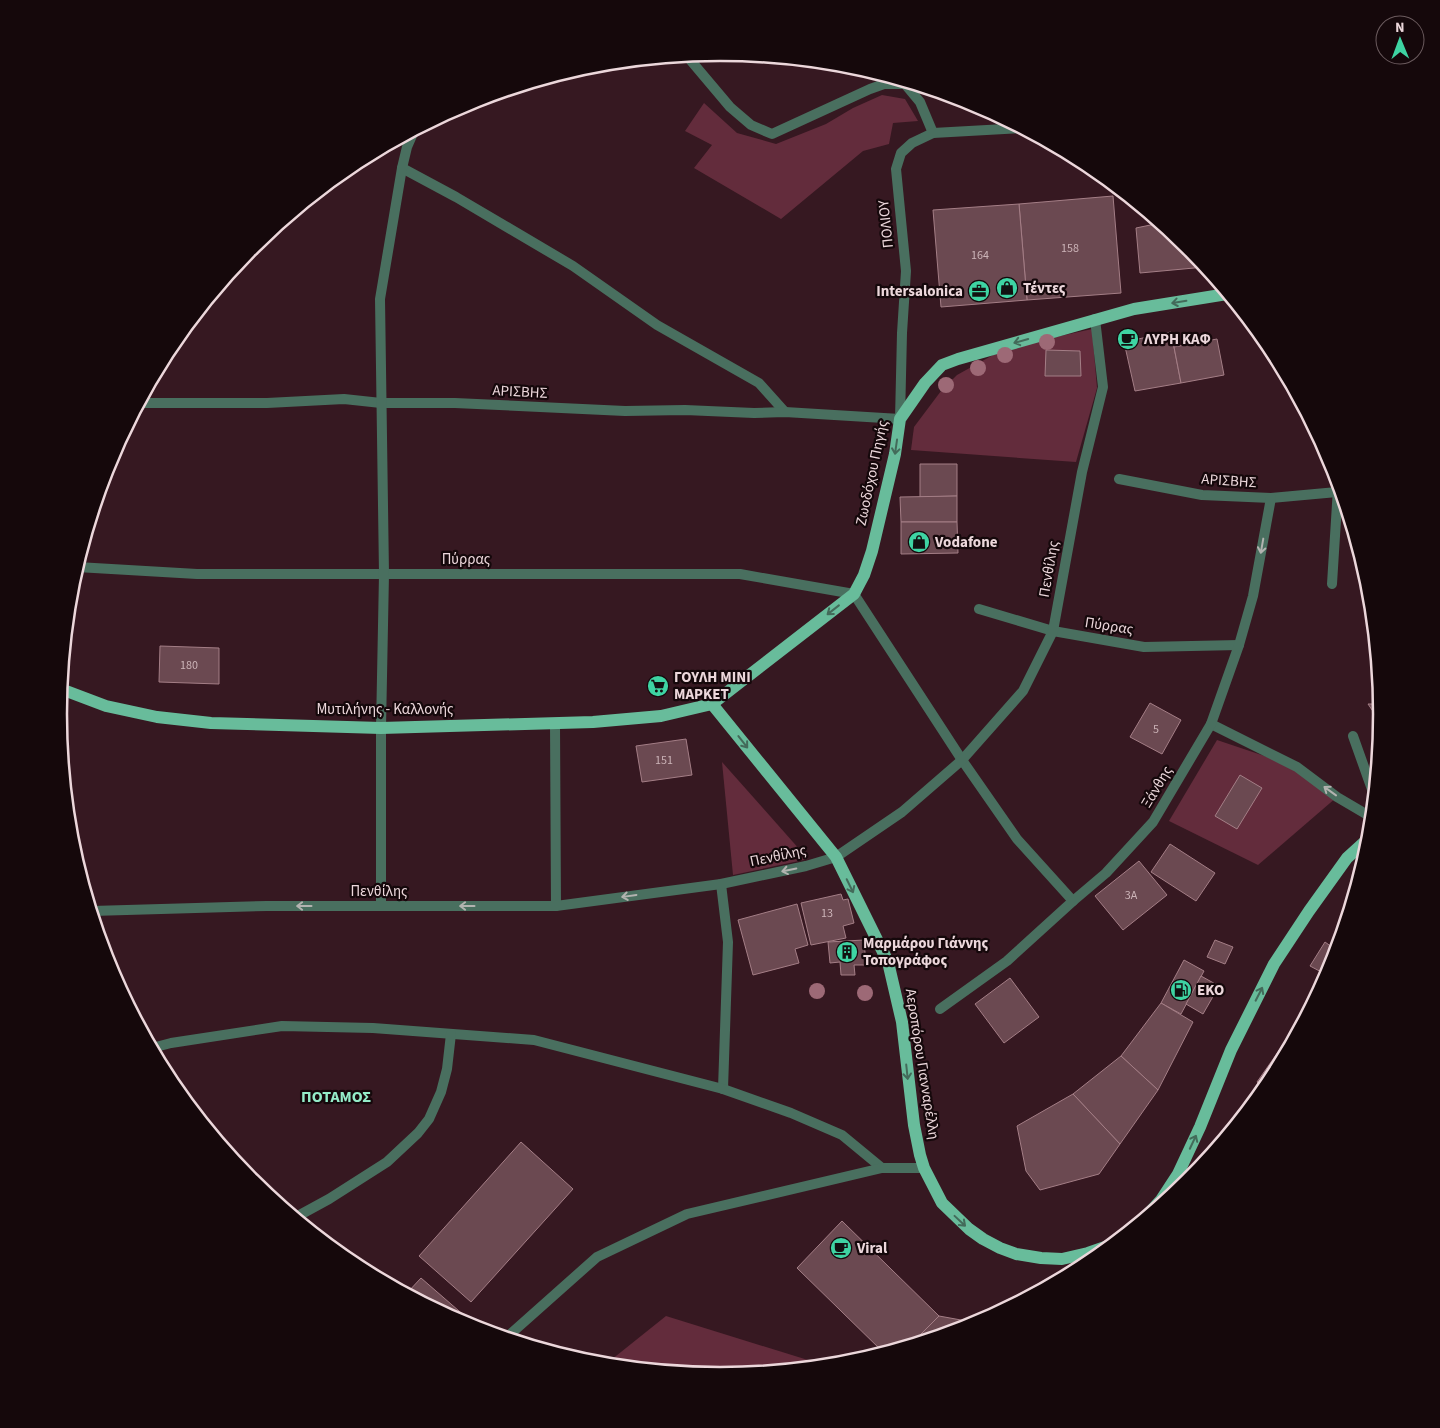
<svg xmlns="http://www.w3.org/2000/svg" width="1440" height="1428" font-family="'Source Sans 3',sans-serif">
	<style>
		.green { fill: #632c3c }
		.building { fill: #6b4951; stroke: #a47e86 }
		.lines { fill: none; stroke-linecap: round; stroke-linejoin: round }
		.minor { stroke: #496f5f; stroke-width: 10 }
		.primary { stroke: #68bc9b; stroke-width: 12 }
		.tree { fill: #9d6976 }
		.oneway { stroke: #436b5a }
		.oneway2 { stroke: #b3b3b0 }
		.labels { text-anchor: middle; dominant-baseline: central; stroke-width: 4.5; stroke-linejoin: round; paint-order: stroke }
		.number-label { font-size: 12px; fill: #ccb4b8 }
		.street-label { font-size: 15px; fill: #ecd7db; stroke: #15080b }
		.poi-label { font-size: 15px; font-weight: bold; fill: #ecd7db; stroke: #15080b; text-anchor: start }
		.neighbourhood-label { font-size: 16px; font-weight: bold; fill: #94ecc8; stroke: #15080b }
		.rim { fill: none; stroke: #ecd7db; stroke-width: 2.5 }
	</style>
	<rect width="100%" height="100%" fill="#361821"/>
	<g class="green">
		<polygon points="882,95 905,99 918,121 893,123 889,144 863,151 781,219 694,168 712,145 685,131 704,103 737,133 776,144 826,124 853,108"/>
		<polygon points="1092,329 1097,388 1076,462 911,450 914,427 941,391 957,375 993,355 1042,340"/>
		<polygon points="1217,740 1297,767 1337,797 1258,865 1169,821"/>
		<polygon points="722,762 808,859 733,875"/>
		<polygon points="666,1316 824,1365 720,1375 606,1364"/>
	</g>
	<g class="building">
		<polygon points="1113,196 1121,293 1027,300 1019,204"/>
		<polygon points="1019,204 1027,300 941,307 933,210"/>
		<polygon points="1160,223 1188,246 1205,267 1140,273 1136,228"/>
		<polygon points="1171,332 1181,383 1135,391 1124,342"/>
		<polygon points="1217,339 1224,375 1181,383 1174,347"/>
		<polygon points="1046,350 1080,351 1081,376 1045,376"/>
		<polygon points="920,464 957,464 957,496 920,497"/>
		<polygon points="957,496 957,522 901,522 900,497"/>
		<polygon points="901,522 957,522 958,553 901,554"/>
		<polygon points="160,646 219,648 219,684 159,682"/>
		<polygon points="1150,703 1181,720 1162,754 1130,737"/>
		<polygon points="1368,704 1381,704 1381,723"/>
		<polygon points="686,739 692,775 642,782 636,746"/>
		<polygon points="1240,775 1262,788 1237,829 1215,816"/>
		<polygon points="1170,844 1215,873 1196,901 1151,872"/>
		<polygon points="1139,861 1167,895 1123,930 1095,896"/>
		<polygon points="841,894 843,900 848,899 854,923 843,926 846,938 811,945 801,903"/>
		<polygon points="797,904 808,945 795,949 799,963 753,975 738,920"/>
		<polygon points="864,940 866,965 854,965 855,975 841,975 840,962 830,963 828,942"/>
		<polygon points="1215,940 1233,947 1225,964 1207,957"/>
		<polygon points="1325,942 1336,950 1327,975 1310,966"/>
		<polygon points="1184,960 1204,971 1181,1014 1161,1003"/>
		<polygon points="1201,976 1219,986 1203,1014 1186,1004"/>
		<polygon points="1010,978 1039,1017 1004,1043 975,1004"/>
		<polygon points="1161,1003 1193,1022 1158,1090 1121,1056"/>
		<polygon points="1310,1007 1293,1038 1290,1035"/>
		<polygon points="1290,1035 1293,1038 1270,1082 1264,1088 1257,1082"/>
		<polygon points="1121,1056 1158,1090 1120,1144 1073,1094"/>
		<polygon points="1073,1094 1120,1144 1099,1174 1040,1190 1026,1171 1017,1126"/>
		<polygon points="521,1142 573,1189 471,1302 419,1256"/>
		<polygon points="842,1221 939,1316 911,1344 883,1352 797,1268"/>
		<polygon points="421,1278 474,1324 471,1327 407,1293"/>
		<polygon points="939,1316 961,1320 961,1329 911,1344"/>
		<polygon points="961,1320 982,1320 961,1329"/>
	</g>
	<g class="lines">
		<g class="minor">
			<polyline points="687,56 730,107 751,125 772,134 870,89 884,84 905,84 920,102 933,133"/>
			<polyline points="402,168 456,197 573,266 657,325 759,383 785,412"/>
			<polyline points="140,403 267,403 344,399 381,403 455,403 625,411 685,410 754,413 785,412 900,419 902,333 906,271 896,169 901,153 912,143 933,133 1021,128"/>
			<polyline points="1119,479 1202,495 1271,498 1337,492"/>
			<polyline points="77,567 197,574 740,574 854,594 962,760 1017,839 1073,901"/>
			<polyline points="1332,584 1338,488"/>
			<polyline points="979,609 1053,631 1144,647 1239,645"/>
			<polyline points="555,724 556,906"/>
			<polyline points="1211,724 1297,767 1337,797 1371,817"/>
			<polyline points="1353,736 1374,795"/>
			<polyline points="721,884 728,942 723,1089"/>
			<polyline points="381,906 381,728 384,574 380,299 402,168 407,147 414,131"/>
			<polyline points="92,911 267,906 556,906 721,884 806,866 836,857 902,812 962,760 1023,691 1053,631 1082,472 1103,387 1095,319"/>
			<polyline points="940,1009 1007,961 1073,901 1106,873 1153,822 1211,724 1239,645 1253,596 1271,498"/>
			<polyline points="152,1048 171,1043 282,1026 373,1028 534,1040 723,1089 791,1113 842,1135 882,1168"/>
			<polyline points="296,1217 329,1199 387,1162 418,1133 429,1119 441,1092 447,1069 451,1034"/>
			<polyline points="507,1337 597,1257 687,1214 882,1168 924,1168"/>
		</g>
		<g class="primary">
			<polyline points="61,689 106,706 157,717 211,723 381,728 593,722 661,716 712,704 854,594 864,575 872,551 895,454 900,419 925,383 942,365 958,359 1134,309 1227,294"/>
			<polyline points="712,704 836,857 888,962 902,1022 914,1125 920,1155 924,1168 942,1203 969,1229 983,1239 1000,1248 1016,1254 1041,1258 1062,1259 1088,1253 1111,1245"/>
			<polyline points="1149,1213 1161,1200 1178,1174 1200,1127 1231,1050 1274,964 1309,911 1347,858 1369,838"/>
		</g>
	</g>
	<g class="tree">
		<circle cx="1047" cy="342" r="8"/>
		<circle cx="1005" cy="355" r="8"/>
		<circle cx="978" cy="368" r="8"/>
		<circle cx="946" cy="385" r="8"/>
		<circle cx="817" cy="991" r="8"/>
		<circle cx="865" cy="993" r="8"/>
	</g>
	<defs><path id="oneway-shaft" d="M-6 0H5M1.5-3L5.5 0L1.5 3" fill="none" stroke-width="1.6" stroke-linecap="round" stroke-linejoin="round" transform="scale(1.25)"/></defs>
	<g class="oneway">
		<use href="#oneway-shaft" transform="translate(1179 302) rotate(171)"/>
		<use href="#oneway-shaft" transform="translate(1021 341) rotate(164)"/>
		<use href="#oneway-shaft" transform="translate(896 447) rotate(98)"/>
		<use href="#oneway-shaft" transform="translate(833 610) rotate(142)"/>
		<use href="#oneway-shaft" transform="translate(743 742) rotate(52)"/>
		<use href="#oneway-shaft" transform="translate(850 886) rotate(64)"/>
		<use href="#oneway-shaft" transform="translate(1259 994) rotate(-63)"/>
		<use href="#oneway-shaft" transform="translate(907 1072) rotate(84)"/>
		<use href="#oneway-shaft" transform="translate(1193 1142) rotate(-65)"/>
		<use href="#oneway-shaft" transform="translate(960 1221) rotate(43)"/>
	</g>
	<g class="oneway2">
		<use href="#oneway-shaft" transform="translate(1262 546) rotate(100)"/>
		<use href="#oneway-shaft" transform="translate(1330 791) rotate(-144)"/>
		<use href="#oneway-shaft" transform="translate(789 870) rotate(168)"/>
		<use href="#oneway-shaft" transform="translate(629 896) rotate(172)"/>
		<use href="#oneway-shaft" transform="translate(304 906) rotate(180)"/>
		<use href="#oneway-shaft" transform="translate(467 906) rotate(180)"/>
	</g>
	<defs>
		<g id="shop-disc" transform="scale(1.125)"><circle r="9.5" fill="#3ed4a3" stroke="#15080b"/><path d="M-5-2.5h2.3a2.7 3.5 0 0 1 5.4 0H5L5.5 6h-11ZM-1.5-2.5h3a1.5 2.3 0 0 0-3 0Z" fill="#111"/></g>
		<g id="office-disc" transform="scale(1.125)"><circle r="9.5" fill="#3ed4a3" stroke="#15080b"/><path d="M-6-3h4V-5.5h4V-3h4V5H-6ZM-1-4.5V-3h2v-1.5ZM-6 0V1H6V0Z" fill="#111"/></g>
		<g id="cafe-disc" transform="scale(1.125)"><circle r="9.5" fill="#3ed4a3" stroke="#15080b"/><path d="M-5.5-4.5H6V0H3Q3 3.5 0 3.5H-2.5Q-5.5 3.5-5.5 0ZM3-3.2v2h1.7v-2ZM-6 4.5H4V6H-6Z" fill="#111"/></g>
		<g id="supermarket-disc" transform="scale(1.125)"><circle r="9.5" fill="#3ed4a3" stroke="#15080b"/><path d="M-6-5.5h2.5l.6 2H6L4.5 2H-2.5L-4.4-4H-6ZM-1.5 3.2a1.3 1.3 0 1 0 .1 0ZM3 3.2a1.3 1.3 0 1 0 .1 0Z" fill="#111"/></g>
		<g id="building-disc" transform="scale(1.125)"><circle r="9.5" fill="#3ed4a3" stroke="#15080b"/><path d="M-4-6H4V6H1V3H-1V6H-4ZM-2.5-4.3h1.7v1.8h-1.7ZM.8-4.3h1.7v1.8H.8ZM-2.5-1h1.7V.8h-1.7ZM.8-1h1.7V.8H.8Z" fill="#111"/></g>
		<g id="fuel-disc" transform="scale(1.125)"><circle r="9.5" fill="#3ed4a3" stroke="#15080b"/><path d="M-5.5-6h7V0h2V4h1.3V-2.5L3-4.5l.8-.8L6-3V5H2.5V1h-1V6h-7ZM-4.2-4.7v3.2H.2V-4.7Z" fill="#111"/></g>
	</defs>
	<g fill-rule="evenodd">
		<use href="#shop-disc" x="1007" y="288"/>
		<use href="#office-disc" x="979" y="291"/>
		<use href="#cafe-disc" x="1128" y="339"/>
		<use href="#shop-disc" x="919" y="542"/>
		<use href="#supermarket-disc" x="658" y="686"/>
		<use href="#building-disc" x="847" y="952"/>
		<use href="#fuel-disc" x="1181" y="990"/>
		<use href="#cafe-disc" x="841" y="1248"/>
	</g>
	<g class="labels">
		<g class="number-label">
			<text x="1070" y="248">158</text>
			<text x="980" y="255">164</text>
			<text x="189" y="665">180</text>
			<text x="1156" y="729">5</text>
			<text x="664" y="760">151</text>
			<text x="1131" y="895">3Α</text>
			<text x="827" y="913">13</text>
		</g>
		<g class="street-label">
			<text transform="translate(886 224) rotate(-96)">ΠΟΛΙΟΥ</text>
			<text transform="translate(520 392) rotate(3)">ΑΡΙΣΒΗΣ</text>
			<text transform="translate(872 473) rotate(-78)">Ζωοδόχου Πηγής</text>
			<text transform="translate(1229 481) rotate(4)">ΑΡΙΣΒΗΣ</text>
			<text x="466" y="559">Πύρρας</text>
			<text transform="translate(1049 569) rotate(-80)">Πενθίλης</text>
			<text transform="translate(1109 626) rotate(9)">Πύρρας</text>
			<text x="385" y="709">Μυτιλήνης - Καλλονής</text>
			<text transform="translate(1157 787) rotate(-59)">Ξάνθης</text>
			<text transform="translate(778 856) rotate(-12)">Πενθίλης</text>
			<text x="379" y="891">Πενθίλης</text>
			<text transform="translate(922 1064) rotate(81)">Αεροπόρου Γιανναρέλλη</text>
		</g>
		<g class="poi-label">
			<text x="1023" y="288">Τέντες</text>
			<text x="963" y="291" text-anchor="end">Intersalonica</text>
			<text x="1144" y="339">ΛΥΡΗ ΚΑΦ</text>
			<text x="935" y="542">Vodafone</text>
			<text x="674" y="677">ΓΟΥΛΗ ΜΙΝΙ<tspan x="674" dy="17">ΜΑΡΚΕΤ</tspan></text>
			<text x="863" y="943">Μαρμάρου Γιάννης<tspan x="863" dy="17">Τοπογράφος</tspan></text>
			<text x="1197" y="990">EKO</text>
			<text x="857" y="1248">Viral</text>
		</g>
		<g class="neighbourhood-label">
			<text x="336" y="1097">ΠΟΤΑΜΟΣ</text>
		</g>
	</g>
	<path d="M0 0H1440V1428H0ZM67 714a653 653 0 1 1 1306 0a653 653 0 1 1-1306 0Z" fill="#15080b" fill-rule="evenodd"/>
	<path class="rim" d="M67 714a653 653 0 1 1 1306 0a653 653 0 1 1-1306 0Z"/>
	<g transform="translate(1400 40) rotate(359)"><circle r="24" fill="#15080b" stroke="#6b5b5e"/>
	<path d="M0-4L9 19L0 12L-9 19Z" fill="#3ed4a3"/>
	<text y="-8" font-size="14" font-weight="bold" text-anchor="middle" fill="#ecd7db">N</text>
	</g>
</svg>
